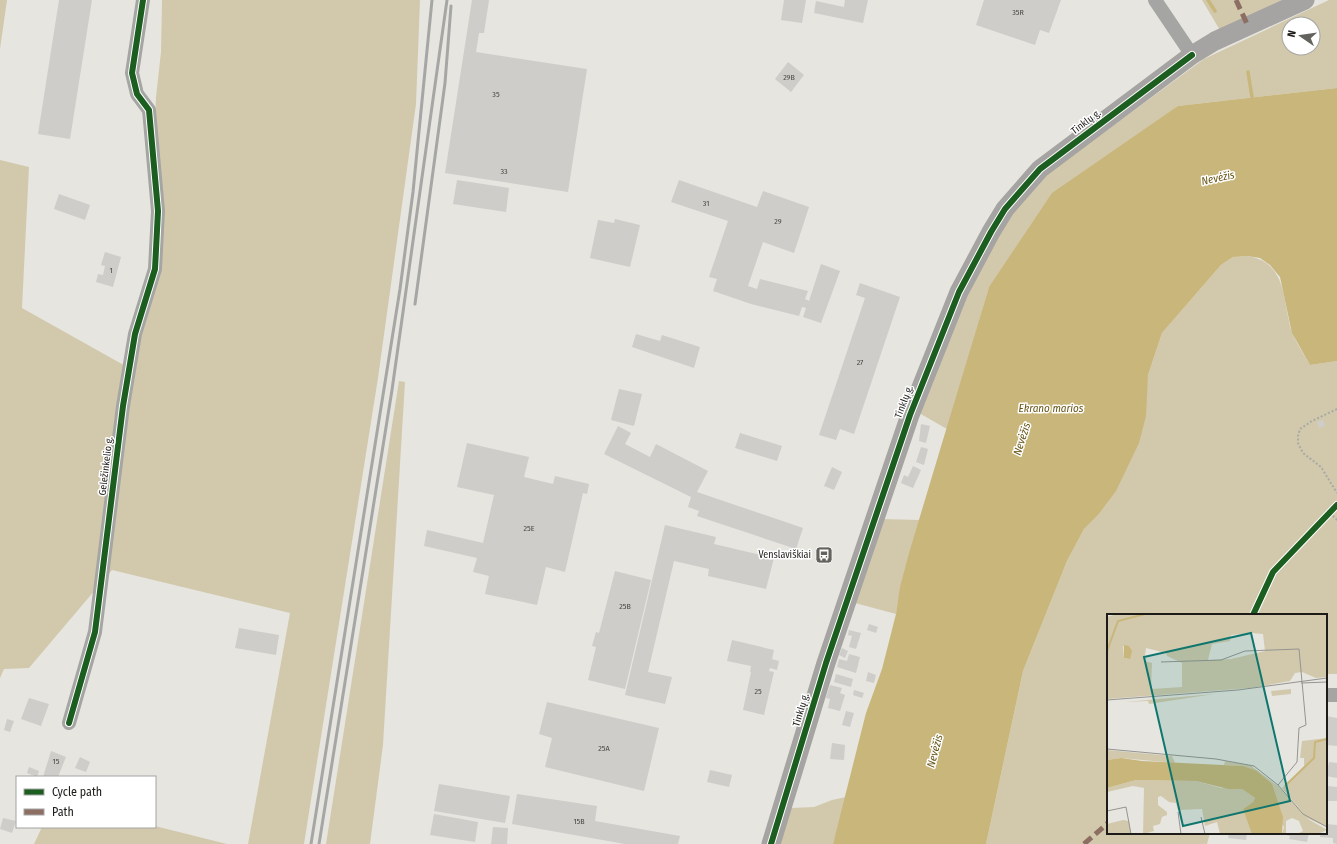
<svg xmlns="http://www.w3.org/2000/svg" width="1337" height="844" font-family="'Fira Sans Condensed',sans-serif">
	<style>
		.green { fill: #d2c9ac; fill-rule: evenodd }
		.water { fill: #c9b67a }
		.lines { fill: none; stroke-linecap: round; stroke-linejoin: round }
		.stream { stroke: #c9b67a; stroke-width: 3.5 }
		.building { fill: #cecdc9 }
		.path { stroke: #a9a9a6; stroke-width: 2; stroke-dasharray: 2 2; stroke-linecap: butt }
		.street { stroke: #a5a5a4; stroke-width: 14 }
		.secondary { stroke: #a5a4a2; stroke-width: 19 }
		.rail { stroke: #a6a6a4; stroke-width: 3 }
		.quiet { stroke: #8d6e63; stroke-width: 5; stroke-dasharray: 10 5; stroke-linecap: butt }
		.cycleway-casing { stroke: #fff; stroke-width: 8 }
		.cycleway { stroke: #1b5e20; stroke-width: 6 }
		.labels { text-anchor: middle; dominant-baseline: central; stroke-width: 3; stroke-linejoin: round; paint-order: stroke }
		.number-label { font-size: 8px; fill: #4a4845 }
		.street-label { font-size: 10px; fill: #1c1b18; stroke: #fff }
		.poi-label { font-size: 10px; fill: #1c1b18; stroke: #fff; text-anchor: end }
		.water-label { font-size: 11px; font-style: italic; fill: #675516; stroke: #fff }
		.inset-river { fill: none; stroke: #c9b67a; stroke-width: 2 }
		.inset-road { fill: none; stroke: #959490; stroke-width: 1 }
		.view { fill: #0f766e; fill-opacity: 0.15; stroke: #0f766e; stroke-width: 2 }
		.inset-edge { fill: none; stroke: #1c1b18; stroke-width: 2 }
	</style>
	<rect width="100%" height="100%" fill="#e6e5e0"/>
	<g class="green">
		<polygon points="0,0 7,0 0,49"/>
		<polygon points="162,0 420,0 416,104 378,378 304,844 248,844 290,613 112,570 29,668 4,669 0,678 0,160 29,167 22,308 129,368 148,295 156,97 161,52"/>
		<polygon points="1202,0 1298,0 1221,32"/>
		<path d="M1329 0H1337V88L1178 106 989 287 947 429 919 413 965 298 1011 215 1046 175 1204 59ZM1289 24H1313V48H1289Z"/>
		<path d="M1248 256C1288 263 1282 301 1292 332 1296 343 1304 354 1310 365L1337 361V674H1326V615H1108V833H1210L1207 844H986L1023 671 1067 561 1084 529 1098 515 1146 393 1148 375 1162 333 1221 265 1233 257Z"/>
		<polygon points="399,381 405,382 383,745 370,844 326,844"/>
		<path d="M882 519 920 520C909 551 901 582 896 614L855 603Z"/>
		<polygon points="846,797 833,844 780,844 791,808 814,807 832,800"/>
		<polygon points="155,826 227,844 34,844 42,827"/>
	</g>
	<polygon class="water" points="1337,88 1337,361 1310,365 1292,333 1280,277 1270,265 1260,258 1248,256 1233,257 1221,265 1162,333 1148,375 1146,416 1139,443 1116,491 1098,515 1084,529 1067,561 1023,671 986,844 833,844 866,713 882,669 896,614 900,587 909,553 989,287 1052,193 1178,106"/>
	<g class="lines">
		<g class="stream">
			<polyline points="1208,0 1215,11"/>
			<polyline points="1248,72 1252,97"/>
		</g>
	</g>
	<g class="building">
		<polygon points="59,0 92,0 70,139 38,134"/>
		<polygon points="472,0 489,0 484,33 479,33 476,52 587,69 568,192 445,173"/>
		<polygon points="784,0 806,0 802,23 781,20"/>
		<polygon points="845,0 868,0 863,23 814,13 816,1 844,7"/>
		<polygon points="984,0 1061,0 1049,33 1040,30 1035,45 976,25"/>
		<polygon points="788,62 804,75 791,92 775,79"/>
		<polygon points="457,180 509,188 506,212 453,204"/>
		<polygon points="679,180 757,207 763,191 809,207 794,253 763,242 748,286 757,289 760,279 808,291 805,299 809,301 821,264 840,271 821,323 803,317 806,308 802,307 799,316 751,304 713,291 717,279 709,277 728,221 671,202"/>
		<polygon points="59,194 90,205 85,220 54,209"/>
		<polygon points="615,219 640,225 630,267 590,258 598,220 614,223"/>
		<polygon points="105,252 121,257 113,287 96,282 98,274 103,275 105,266 101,265"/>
		<polygon points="860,283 900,297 854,434 840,429 836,440 819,435 865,298 856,295"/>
		<polygon points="636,334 660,341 662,335 700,347 694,368 632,347"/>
		<polygon points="619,389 642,394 634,426 611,420"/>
		<polygon points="1323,420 1325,426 1319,428 1317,422"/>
		<polygon points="921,424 930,426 926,443 919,441"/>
		<polygon points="618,426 631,433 625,444 650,457 656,444 708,471 697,492 803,528 796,549 697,516 699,511 688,507 691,497 604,454"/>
		<polygon points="740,433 782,446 777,461 735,448"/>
		<polygon points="467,443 529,457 524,477 553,484 555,476 589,484 587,494 583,493 565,572 546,567 537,605 485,594 489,576 473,572 477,558 424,546 427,530 483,543 494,495 457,487"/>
		<polygon points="921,447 928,449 924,465 916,462"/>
		<polygon points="913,466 921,470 913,488 901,483 904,475 908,477"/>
		<polygon points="832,467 842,472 834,490 824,486"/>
		<polygon points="665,525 716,537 714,544 774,558 766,589 708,576 709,569 674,561 648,672 672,677 665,704 625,695"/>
		<polygon points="615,571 651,580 625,689 588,680 596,647 592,646 596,632 599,633"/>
		<polygon points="869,624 878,627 876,633 867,630"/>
		<polygon points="239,628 279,635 276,655 235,648"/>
		<polygon points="849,630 861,633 856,649 849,647 852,636 848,635"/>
		<polygon points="732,640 774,650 772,659 779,661 777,670 770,668 769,671 774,672 764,715 743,710 751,672 750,672 751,666 727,661"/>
		<polygon points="842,648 848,651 845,658 839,655"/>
		<polygon points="849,654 860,657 856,673 837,667 839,659 847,661"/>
		<polygon points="868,672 876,675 874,683 866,681"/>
		<polygon points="836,674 853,679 851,687 834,682"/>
		<polygon points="830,685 842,688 840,693 845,695 840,711 828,708 830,699 826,698"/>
		<polygon points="854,690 864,693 862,698 853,695"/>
		<polygon points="29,698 49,704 41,726 21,719"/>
		<polygon points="547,702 659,728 644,791 545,767 552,738 539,734"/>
		<polygon points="846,711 854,713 850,727 842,725"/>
		<polygon points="1326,716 1337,718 1337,746 1326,745"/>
		<polygon points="7,719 14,721 10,732 4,730"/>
		<polygon points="832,743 845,745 844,760 830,759"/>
		<polygon points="51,751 66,757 58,777 43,777"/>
		<polygon points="80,757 90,762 86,772 75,768"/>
		<polygon points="1329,762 1337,763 1337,778 1326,776"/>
		<polygon points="29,767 39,771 37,777 27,773"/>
		<polygon points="710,770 732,775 729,787 707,782"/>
		<polygon points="439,784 510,796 505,823 434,811"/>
		<polygon points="1328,786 1337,787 1337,801 1327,801"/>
		<polygon points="517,794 597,806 595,821 680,836 678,844 625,844 512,824"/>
		<polygon points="434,814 478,822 475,842 430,835"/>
		<polygon points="3,818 16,821 12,833 0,829"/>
		<polygon points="1326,824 1337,825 1337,844 1333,843 1333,838 1320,837 1321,833 1326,833"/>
		<polygon points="493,827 508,828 507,844 491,844"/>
		<polygon points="1229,833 1247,833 1246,840 1228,838"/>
		<polygon points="1279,833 1309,833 1307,842 1289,839 1290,836"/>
	</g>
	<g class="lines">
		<g class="path">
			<polyline points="1337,409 1312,421 1300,429 1298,436 1298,443 1303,453 1321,467 1337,493"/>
			<polyline points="1330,513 1337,520"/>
		</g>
		<g class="street">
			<polyline points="1155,0 1192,55"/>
			<polyline points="1326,695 1337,695"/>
			<polyline points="69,723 95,632 123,406 135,334 155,269 158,211 149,110 137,94 132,73 143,0"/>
		</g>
		<polyline class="secondary" points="771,844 826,663 910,415 959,292 991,232 1005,209 1040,169 1192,55 1215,41 1305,0"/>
		<g class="rail">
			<polyline points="415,304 445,83 451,6"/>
			<polyline points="311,844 400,289 413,192 432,0"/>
			<polyline points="319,844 392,390 447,0"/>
		</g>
		<g class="quiet">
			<polyline points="1236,0 1248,26"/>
			<polyline points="1084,844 1108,823"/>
		</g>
		<g class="cycleway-casing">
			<g id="cycleway">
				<polyline points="1253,615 1273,572 1337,505"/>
				<polyline points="69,723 95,632 123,406 135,334 155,269 158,211 149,110 137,94 132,73 143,0"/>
				<polyline points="771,844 826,663 910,415 959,292 991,232 1005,209 1040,169 1192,55"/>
			</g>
		</g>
		<use href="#cycleway" class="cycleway"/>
	</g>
	<defs>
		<g id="bus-square" transform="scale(0.9)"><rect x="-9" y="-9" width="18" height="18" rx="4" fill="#63625e" stroke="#fff"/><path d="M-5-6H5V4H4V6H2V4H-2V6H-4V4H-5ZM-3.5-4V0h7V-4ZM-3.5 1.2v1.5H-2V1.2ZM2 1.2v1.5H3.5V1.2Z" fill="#fff"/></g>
	</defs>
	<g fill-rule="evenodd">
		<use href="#bus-square" x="824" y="555"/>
	</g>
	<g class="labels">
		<g class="number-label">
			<text x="1018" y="12">35R</text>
			<text x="789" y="77">29B</text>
			<text x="496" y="94">35</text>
			<text x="504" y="171">33</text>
			<text x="706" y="203">31</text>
			<text x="778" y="221">29</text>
			<text x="111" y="270">1</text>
			<text x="860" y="362">27</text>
			<text x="529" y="528">25E</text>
			<text x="625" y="606">25B</text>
			<text x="758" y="691">25</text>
			<text x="604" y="748">25A</text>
			<text x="56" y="761">15</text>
			<text x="579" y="821">15B</text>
		</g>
		<g class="street-label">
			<text transform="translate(1086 122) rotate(-37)">Tinklų g.</text>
			<text transform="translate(904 402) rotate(-69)">Tinklų g.</text>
			<text transform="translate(106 466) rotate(-83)">Geležinkelio g.</text>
			<text transform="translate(801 710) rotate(-73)">Tinklų g.</text>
		</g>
		<g class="poi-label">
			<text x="811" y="555">Venslaviškiai</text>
		</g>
		<g class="water-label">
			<text transform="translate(1218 178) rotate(-12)">Nevėžis</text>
			<text x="1051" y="408">Ekrano marios</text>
			<text transform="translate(1022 439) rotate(-72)">Nevėžis</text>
			<text transform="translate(935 751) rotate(-75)">Nevėžis</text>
		</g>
	</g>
	<g transform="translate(1107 614)">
		<rect width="220" height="220" fill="#e6e5e0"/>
		<path d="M10 0H220V63L209 64 195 58 188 59 183 67 143 74 0 85V3ZM145 19 156 20 158 37 124 45 101 46 105 30 123 27 124 21ZM16 32H22L23 45 17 44ZM39 34 59 39 60 42 75 49V73L44 75 45 49 37 47ZM184 75V80L165 82 164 77ZM107 80 42 90 41 87 18 88ZM220 124V213L200 204 175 174 197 152V144H193L195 127ZM0 136 65 142 68 149 14 144 0 146ZM118 147 143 151 171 172 201 205 220 216 211 220H190L196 217 192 207 185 204 179 207V219L182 220H175L177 213 136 152 117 151ZM29 166 89 167 114 174 135 175 148 184 146 188 136 195 146 220H113L110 208 98 212 95 195 71 196 69 189 62 188 54 182 51 183V191L60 198V201L55 203 53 210 46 212 47 217 36 220 37 174 26 172 0 178V174ZM16 206 22 207 24 220H0V210Z" fill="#d2c9ac" fill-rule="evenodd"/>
		<path d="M17 31 22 32 25 37 23 45 17 44ZM14 144 35 147 136 152 150 157 165 170 176 203 175 220H145L136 195 146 188 148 184 135 175H121L89 167 29 166 0 174V146Z" fill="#c9b67a"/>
		<path class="inset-river" d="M0 37 11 7 38 0M178 172 207 144 208 128 220 125"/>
		<path class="inset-road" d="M54 48 114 46 138 37 192 35 199 111 192 114 190 148 171 171M194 69 220 68M0 86 131 76 220 64M0 135 109 145 147 152 171 171 196 200 220 213M0 197 19 193 24 220M71 198 74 220M94 203 98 220"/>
		<path class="view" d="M144 19 183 187 76 212 37 43Z"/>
		<rect width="220" height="220" class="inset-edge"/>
	</g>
	<rect x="16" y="776" width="140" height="52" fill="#ffffff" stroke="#a4a4a3"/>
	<rect x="24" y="789" width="20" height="6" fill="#1b5e20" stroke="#a4a4a3"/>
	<text x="52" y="796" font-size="12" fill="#1c1b18">Cycle path</text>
	<rect x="24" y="809" width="20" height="6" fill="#8d6e63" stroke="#a4a4a3"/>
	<text x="52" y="816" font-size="12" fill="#1c1b18">Path</text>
	<g transform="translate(1301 36) rotate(283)"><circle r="19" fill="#ffffff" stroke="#a4a4a3"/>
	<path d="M0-3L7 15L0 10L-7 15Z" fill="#63625e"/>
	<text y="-6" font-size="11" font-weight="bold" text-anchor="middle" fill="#1c1b18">N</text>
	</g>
</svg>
